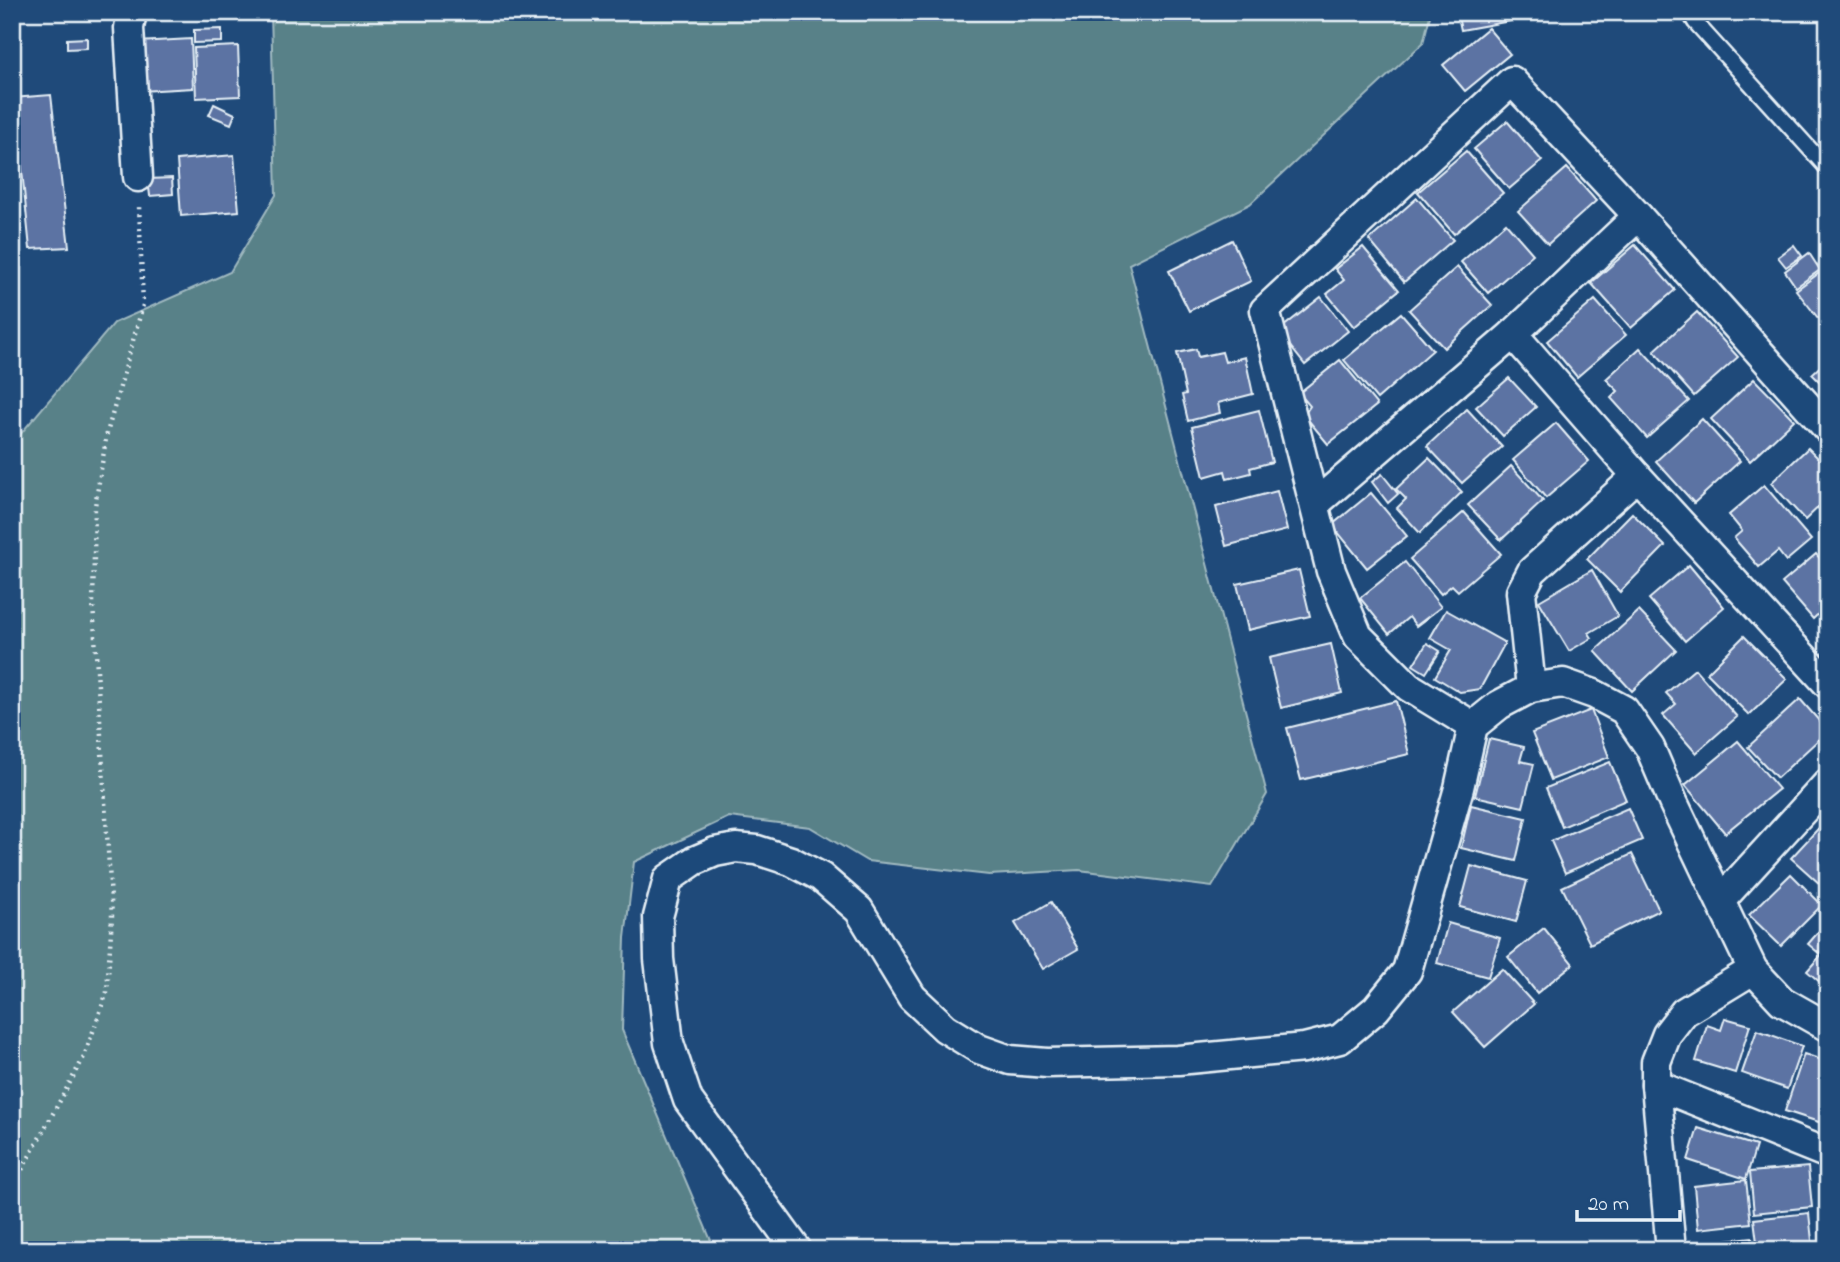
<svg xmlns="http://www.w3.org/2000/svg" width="1840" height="1262" font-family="'Indie Flower',sans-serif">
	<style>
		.green { fill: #588188; stroke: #a0b9c0; stroke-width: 2 }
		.building { fill: #5b73a3; stroke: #e8f1f8; stroke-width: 2 }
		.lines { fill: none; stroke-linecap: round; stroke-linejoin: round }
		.service-casing { stroke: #e8f1f8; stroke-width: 19 }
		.minor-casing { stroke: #e8f1f8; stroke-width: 33 }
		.path { stroke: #e8f1f8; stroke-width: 4.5; stroke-dasharray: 2 5; stroke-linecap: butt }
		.service { stroke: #1f4a7a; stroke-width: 14 }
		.minor { stroke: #1f4a7a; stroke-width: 28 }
	</style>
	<rect width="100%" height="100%" fill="#1f4a7a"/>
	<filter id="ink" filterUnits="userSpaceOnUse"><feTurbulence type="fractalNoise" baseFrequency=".0143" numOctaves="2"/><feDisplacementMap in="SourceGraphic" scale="14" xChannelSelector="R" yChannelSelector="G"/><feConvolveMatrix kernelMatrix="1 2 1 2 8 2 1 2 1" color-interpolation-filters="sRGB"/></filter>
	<g filter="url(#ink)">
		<polygon class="green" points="271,12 1431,12 1423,43 1250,204 1129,264 1267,794 1212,887 1079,870 989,875 867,861 810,827 729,817 634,862 625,938 622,1030 715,1250 12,1250 12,444 114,323 230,272 276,195"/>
		<g class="building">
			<polygon points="1457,12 1504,12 1510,21 1461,30"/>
			<polygon points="12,27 18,89 12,90"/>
			<polygon points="1488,28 1510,54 1465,91 1443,65"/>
			<polygon points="222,29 222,42 194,43 194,30"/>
			<polygon points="87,38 87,48 67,49 67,39"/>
			<polygon points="191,39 193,88 141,91 138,42"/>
			<polygon points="238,46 240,96 196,98 194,48"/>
			<polygon points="51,95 69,247 30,249 19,141 12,141 12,98"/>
			<polygon points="214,104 235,114 231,124 209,115"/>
			<polygon points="1507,121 1542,161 1509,189 1474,149"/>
			<polygon points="1466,151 1503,193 1454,234 1418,192"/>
			<polygon points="234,155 239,211 181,216 177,160"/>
			<polygon points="1567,168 1596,201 1548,244 1518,211"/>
			<polygon points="172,178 173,194 150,196 148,179"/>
			<polygon points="1417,198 1453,240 1404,282 1369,240"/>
			<polygon points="1506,223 1533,254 1488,293 1461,262"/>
			<polygon points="1232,240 1251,281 1189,311 1169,271"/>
			<polygon points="1635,245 1675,290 1631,328 1591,283"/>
			<polygon points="1794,245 1802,256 1786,267 1778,257"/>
			<polygon points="1363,247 1399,290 1354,327 1327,294 1344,280 1335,269"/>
			<polygon points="1809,253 1820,270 1796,287 1785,271"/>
			<polygon points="1457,267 1492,305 1444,348 1409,310"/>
			<polygon points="1822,271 1828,278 1828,322 1818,318 1796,290"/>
			<polygon points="1321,297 1348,331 1305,365 1278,331"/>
			<polygon points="1595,300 1626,335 1577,377 1547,341"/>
			<polygon points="1697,312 1738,357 1694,396 1654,351"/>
			<polygon points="1401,313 1433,350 1377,399 1344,360"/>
			<polygon points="1640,348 1689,401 1647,438 1611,398 1618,391 1606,379"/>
			<polygon points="1196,349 1198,357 1222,352 1225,362 1245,357 1253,394 1218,403 1220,413 1188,421 1182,395 1186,394 1177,353"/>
			<polygon points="1828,359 1828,374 1820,382 1812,374"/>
			<polygon points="1340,360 1377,405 1328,444 1304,415 1310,406 1299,393"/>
			<polygon points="1509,378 1536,407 1503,436 1476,407"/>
			<polygon points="1754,379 1794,420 1750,461 1711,419"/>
			<polygon points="1467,409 1502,447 1462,483 1427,446"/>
			<polygon points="1259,410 1272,462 1250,468 1251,473 1227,479 1225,471 1204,477 1192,427"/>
			<polygon points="1702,419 1740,461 1694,503 1656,461"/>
			<polygon points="1556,423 1589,461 1546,498 1513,460"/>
			<polygon points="1808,448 1828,468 1828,498 1805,520 1771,483"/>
			<polygon points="1429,458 1462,492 1420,533 1397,508 1406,499 1396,489"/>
			<polygon points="1511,466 1543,501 1501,540 1468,505"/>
			<polygon points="1382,474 1398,494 1388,503 1372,482"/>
			<polygon points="1764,485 1811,540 1786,561 1778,551 1759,567 1734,538 1742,531 1729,515"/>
			<polygon points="1277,491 1287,530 1226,546 1216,507"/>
			<polygon points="1371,493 1407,536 1367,568 1332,525"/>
			<polygon points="1464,512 1501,554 1458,591 1452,585 1441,594 1410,559"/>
			<polygon points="1632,513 1665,546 1620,592 1587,559"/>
			<polygon points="1816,554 1828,567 1828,605 1813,619 1782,583"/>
			<polygon points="1405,562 1441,607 1416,626 1409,617 1389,634 1360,598"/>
			<polygon points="1689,565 1724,607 1685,641 1649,599"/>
			<polygon points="1299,570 1310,616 1248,630 1237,584"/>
			<polygon points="1592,570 1618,616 1589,633 1592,638 1569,651 1539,601"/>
			<polygon points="1446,610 1505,643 1480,689 1460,692 1435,677 1451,650 1430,638"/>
			<polygon points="1639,611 1676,650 1632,691 1595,651"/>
			<polygon points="1744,636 1787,679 1749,715 1707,673"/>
			<polygon points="1427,643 1440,651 1426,673 1413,665"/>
			<polygon points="1331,644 1342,693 1281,708 1269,658"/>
			<polygon points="1695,669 1737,717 1696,753 1663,715 1676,704 1666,693"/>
			<polygon points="1800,699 1828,731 1777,778 1748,747"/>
			<polygon points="1396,701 1409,754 1301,780 1287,728"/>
			<polygon points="1591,710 1609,757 1551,780 1532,733"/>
			<polygon points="1489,739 1524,747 1520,761 1534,764 1523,807 1475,796"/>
			<polygon points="1738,741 1779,789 1725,833 1685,785"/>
			<polygon points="1610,762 1626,800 1562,827 1546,788"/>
			<polygon points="1471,805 1526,818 1516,861 1461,848"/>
			<polygon points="1628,808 1642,840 1565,873 1551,841"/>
			<polygon points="1828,818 1828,876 1820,884 1791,858"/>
			<polygon points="1632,854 1659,910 1590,944 1562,887"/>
			<polygon points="1471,866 1527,881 1516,922 1460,907"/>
			<polygon points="1791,874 1822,905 1781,946 1749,915"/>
			<polygon points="1051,902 1078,949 1043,969 1015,923"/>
			<polygon points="1828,921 1828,989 1807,971 1821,955 1808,944"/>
			<polygon points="1448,923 1500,938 1488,977 1437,963"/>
			<polygon points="1544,928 1573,964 1537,993 1508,957"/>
			<polygon points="1502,969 1534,1004 1485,1047 1453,1012"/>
			<polygon points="1725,1018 1750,1025 1735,1073 1696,1061 1707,1025 1721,1030"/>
			<polygon points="1757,1030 1802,1046 1787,1089 1742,1073"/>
			<polygon points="1804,1054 1828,1062 1828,1125 1785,1111"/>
			<polygon points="1698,1128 1756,1146 1746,1179 1688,1160"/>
			<polygon points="1808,1167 1812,1207 1754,1213 1750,1172"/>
			<polygon points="1746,1180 1751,1223 1698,1229 1694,1186"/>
			<polygon points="1809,1213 1813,1250 1758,1250 1754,1219"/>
			<polygon points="1752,1237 1753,1250 1698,1250 1698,1243"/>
		</g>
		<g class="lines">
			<g class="service-casing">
				<polyline id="service" points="1689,12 1695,22 1828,169"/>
			</g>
			<g class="minor-casing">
				<g id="minor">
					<polyline points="132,12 129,28 138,177"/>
					<polyline points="1513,334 1637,476 1828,684"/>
					<polyline points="1315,504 1513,334 1638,216"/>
					<polyline points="1531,688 1521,592 1532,571 1637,476"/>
					<polyline points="1473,726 1409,687 1358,636 1331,571 1265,310 1512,81 1638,216 1828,429"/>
					<polyline points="1721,900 1828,783"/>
					<polyline points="1656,1085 1828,1154"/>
					<polyline points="797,1250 688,1100 669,1043 659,959 658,917 668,879 694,861 715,852 736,848 757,850 791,861 821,877 859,910 912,997 945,1028 979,1049 1010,1060 1047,1063 1178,1060 1304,1048 1340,1039 1376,1009 1407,971 1459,788 1473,726 1499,705 1531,688 1563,683 1594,694 1624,710 1650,748 1673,802 1753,970 1782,1001 1828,1027"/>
					<polyline points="1671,1250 1656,1085 1656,1062 1667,1034 1684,1012 1753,970"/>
				</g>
			</g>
			<polyline class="path" points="12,1188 84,1057 107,992 112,916 93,604 95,506 107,433 143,305 139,206"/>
			<use href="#service" class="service"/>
			<use href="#minor" class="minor"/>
		</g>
	</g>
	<rect width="1840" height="1262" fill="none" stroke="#1f4a7a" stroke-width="42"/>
	<rect x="21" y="21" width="1798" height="1220" fill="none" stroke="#e8f1f8" stroke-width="2.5" filter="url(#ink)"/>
	<path d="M1577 1210v10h103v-10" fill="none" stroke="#e8f1f8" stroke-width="3.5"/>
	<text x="1588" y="1210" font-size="21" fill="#e8f1f8" stroke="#1f4a7a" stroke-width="5" paint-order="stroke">20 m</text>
</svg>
